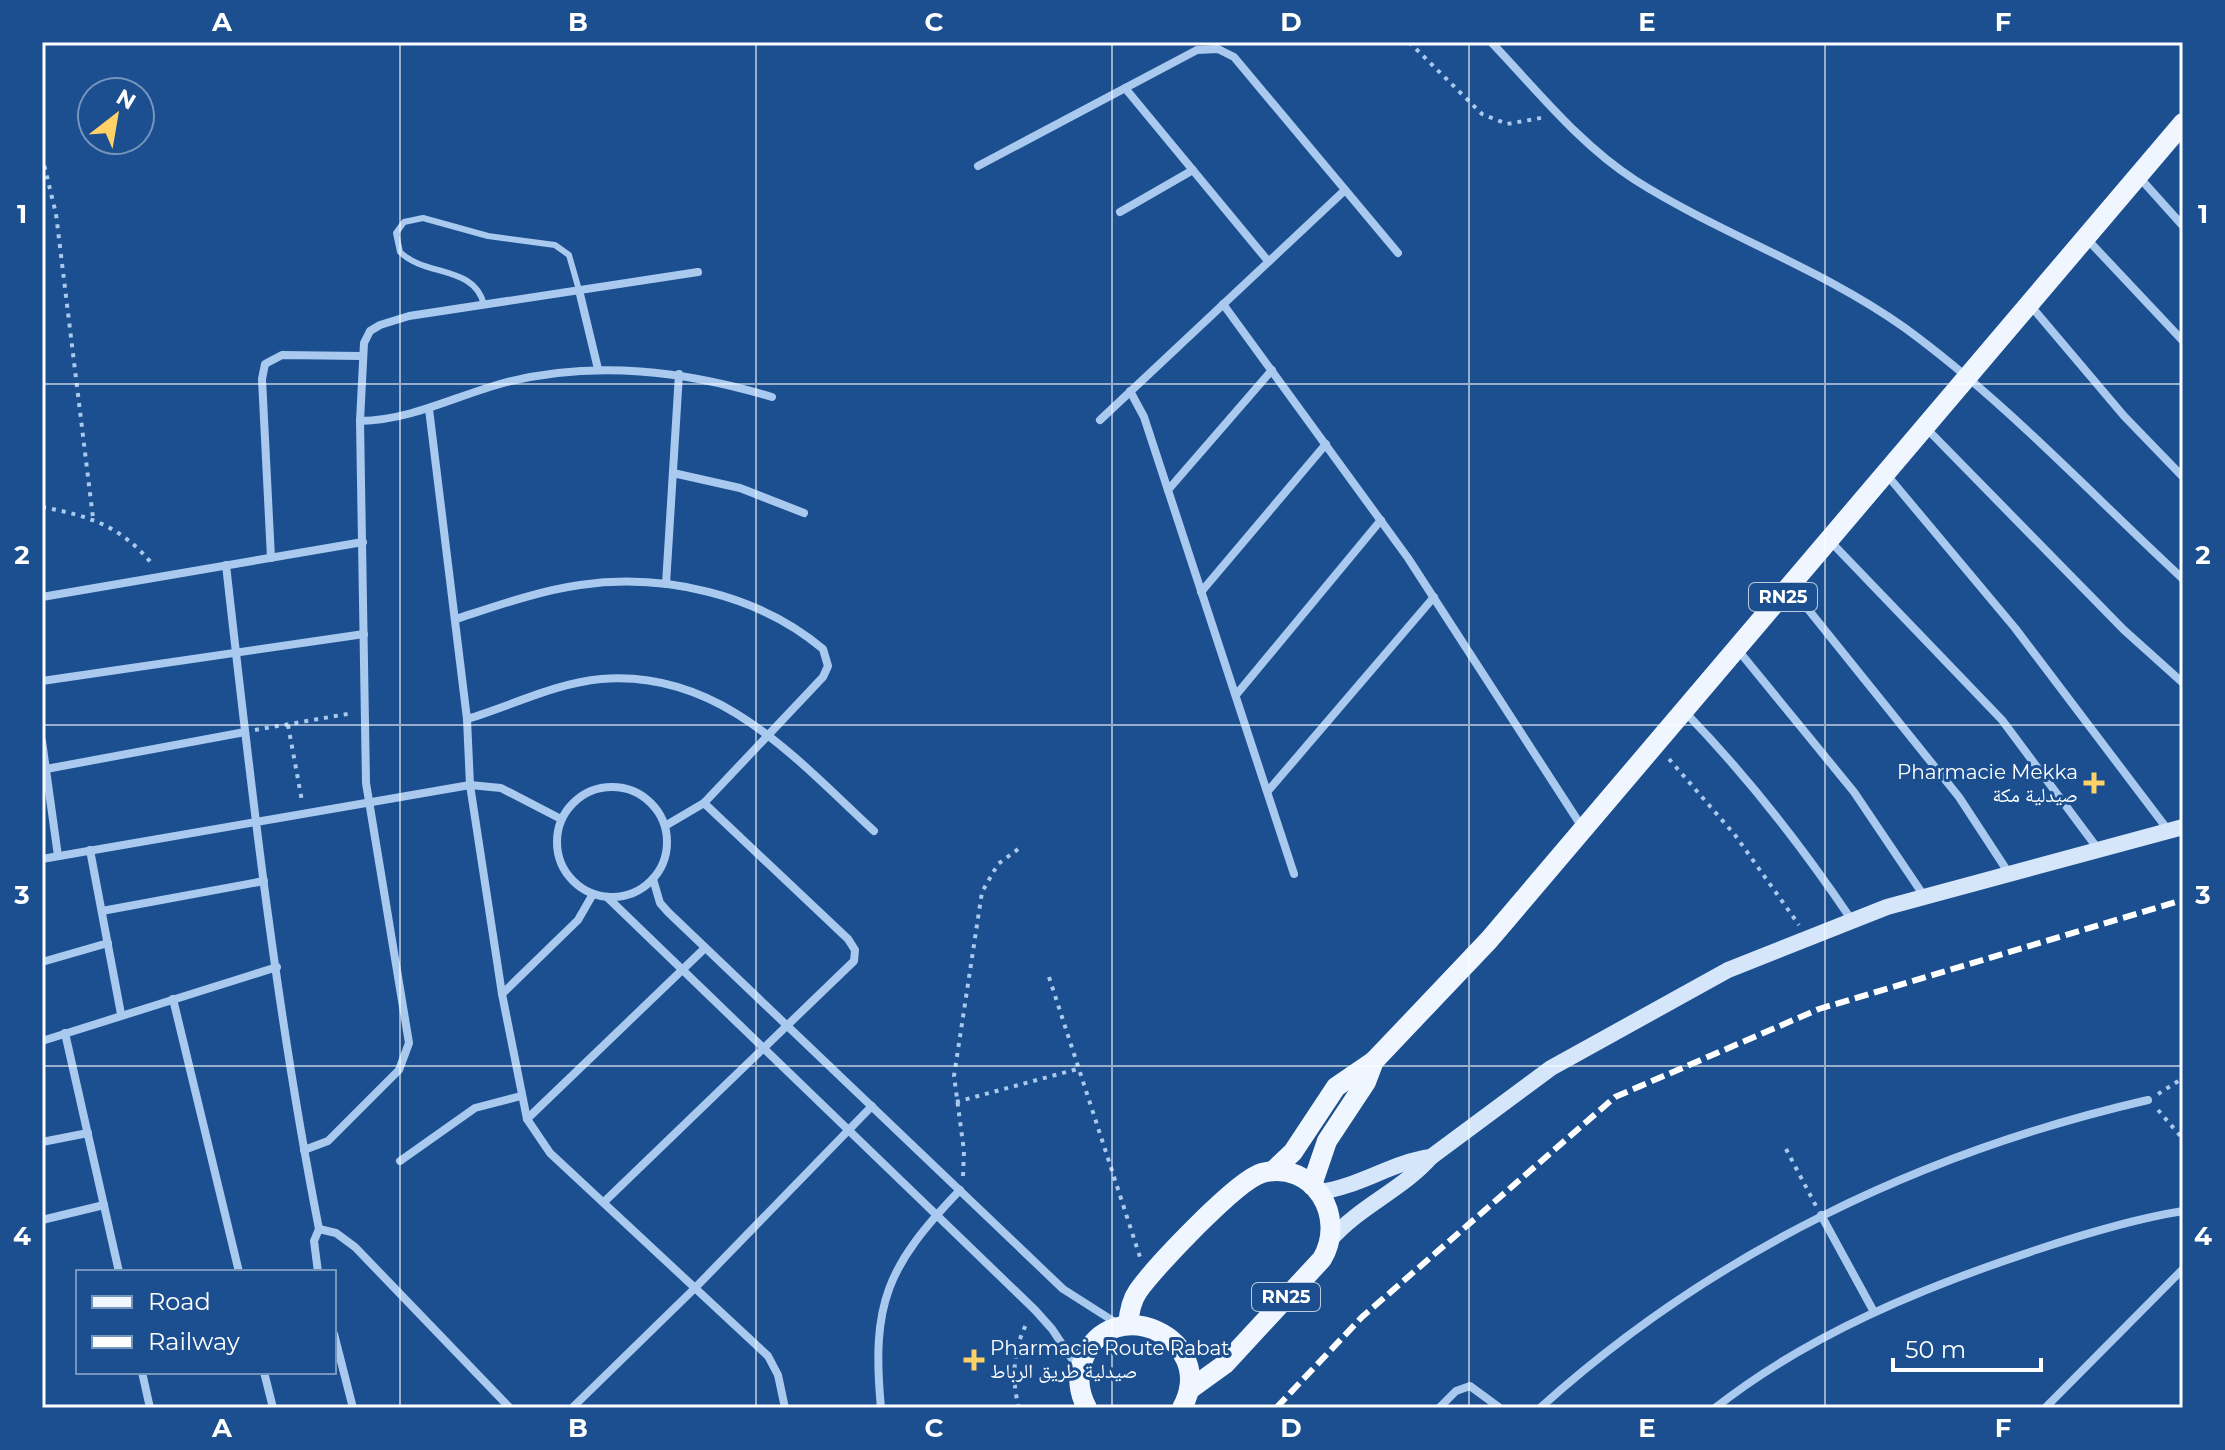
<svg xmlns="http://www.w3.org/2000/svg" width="2225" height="1450" font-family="Montserrat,'Noto Naskh Arabic',sans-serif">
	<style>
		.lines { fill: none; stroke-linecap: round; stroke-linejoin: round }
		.path { stroke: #a9c9ee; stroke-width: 4; stroke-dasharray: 4 6; stroke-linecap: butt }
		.service { stroke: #a9c9ee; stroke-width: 6 }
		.minor { stroke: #a9c9ee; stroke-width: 8 }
		.secondary { stroke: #d6e6fa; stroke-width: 16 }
		.primary { stroke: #f0f6ff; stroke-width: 20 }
		.rail { stroke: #fff; stroke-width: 6; stroke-dasharray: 14 6; stroke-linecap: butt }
		.grid { fill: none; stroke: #fff; stroke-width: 2; stroke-opacity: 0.55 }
		.poi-dot { fill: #ffd166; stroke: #1b4f8f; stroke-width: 3 }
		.labels { text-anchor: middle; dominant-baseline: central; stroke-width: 6; stroke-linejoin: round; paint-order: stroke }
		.shield { fill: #1b4f8f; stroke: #bbcadd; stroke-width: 2 }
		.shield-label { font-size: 18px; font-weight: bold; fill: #fff }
		.poi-label { font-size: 20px; fill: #fff; stroke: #1b4f8f; text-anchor: end }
		.neatline { fill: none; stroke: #fff; stroke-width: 3 }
		.grid-label { font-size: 26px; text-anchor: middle; font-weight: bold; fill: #fff }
	</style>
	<rect width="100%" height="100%" fill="#1b4f8f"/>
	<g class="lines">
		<g class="path">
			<polyline points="1409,42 1482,114 1507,124 1546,117"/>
			<polyline points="42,156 56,214 93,518"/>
			<path d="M42 507C90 516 121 526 153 565"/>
			<polyline points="288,725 302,801"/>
			<polyline points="255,730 353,713"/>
			<polyline points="1669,759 1735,835 1799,925"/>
			<polyline points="1049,977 1141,1260"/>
			<polyline points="2158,1094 2183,1078"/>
			<polyline points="956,1102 1081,1068"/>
			<polyline points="2158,1110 2183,1139"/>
			<polyline points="1786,1149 1816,1206"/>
			<polyline points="963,1176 964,1151 954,1076 982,892 998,864 1021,847"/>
			<path d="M1019 1408C1011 1379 1013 1348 1028 1321"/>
		</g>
		<path class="service" d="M484 305C475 265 425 277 400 252L396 233 404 222 423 218 488 236 555 245 569 255 579 290"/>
		<g class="minor">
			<path d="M1491 42C1536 89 1580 145 1635 180 1722 235 1821 268 1905 328 2005 401 2092 495 2183 579"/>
			<polyline points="1125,88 1268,261"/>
			<polyline points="978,166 1197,50 1218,49 1234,57 1398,253"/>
			<polyline points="2139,177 2183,226"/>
			<polyline points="1120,212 1193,170"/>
			<polyline points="2087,239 2183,341"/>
			<polyline points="579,290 598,369"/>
			<polyline points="1223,304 1408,558 1582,827"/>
			<polyline points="2031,306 2124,416 2183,477"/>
			<polyline points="1130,391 1144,417 1294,874"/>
			<polyline points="429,409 467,719 470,785 502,994 527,1119 550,1153 768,1356 778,1375 785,1408"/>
			<polyline points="1100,420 1345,190"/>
			<path d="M360 421C413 420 457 395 507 382 596 360 685 371 772 397"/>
			<polyline points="1927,429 2124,630 2183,683"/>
			<polyline points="673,473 740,488 804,513"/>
			<polyline points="1887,475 2015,628 2168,830"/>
			<polyline points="1168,490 1272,370"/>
			<polyline points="1830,541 2002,720 2098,849"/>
			<polyline points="271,558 262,379 265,364 282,355 361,356"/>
			<path d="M226 565C251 787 276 1010 319 1229"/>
			<polyline points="666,584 679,374"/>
			<polyline points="1791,588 1959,797 2008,872"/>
			<polyline points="1201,592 1326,444"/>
			<polyline points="42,597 363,542"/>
			<path d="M456 619C496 606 538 591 580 585 663 573 758 594 823 649L828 666 823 677 704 803 665 826"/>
			<polyline points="1738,650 1854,792 1924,896"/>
			<polyline points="42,681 364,634"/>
			<polyline points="1236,695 1381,520"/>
			<path d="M1686 713C1748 777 1801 845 1851 919"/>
			<path d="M467 719C511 706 556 683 601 679 719 669 795 758 874 831"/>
			<polyline points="42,741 58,856"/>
			<polyline points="46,769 245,732"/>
			<circle cx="612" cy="842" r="55"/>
			<polyline points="1268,791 1434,597"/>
			<polyline points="90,850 121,1014"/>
			<polyline points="42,859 470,785 501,788 561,819"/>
			<polyline points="653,879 660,903 668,912 1063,1289 1118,1324"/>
			<polyline points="607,897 1035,1310 1052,1329 1078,1368"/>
			<polyline points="102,911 264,881"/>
			<polyline points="42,962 108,943"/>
			<polyline points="502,994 578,920 593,894"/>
			<polyline points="173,999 239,1272"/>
			<polyline points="65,1033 119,1272"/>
			<polyline points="42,1041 277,967"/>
			<polyline points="527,1119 705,948"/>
			<polyline points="42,1142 88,1133"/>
			<polyline points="304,1150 328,1141 399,1070 409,1043 366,783 360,421 364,343 370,331 380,325 409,316 698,272"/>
			<polyline points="400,1161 475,1108 521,1096"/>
			<polyline points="604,1202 854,961 855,950 848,939 704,803"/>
			<polyline points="1821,1215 1874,1312"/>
			<polyline points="42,1220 104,1205"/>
			<polyline points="318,1272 314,1241 319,1229 336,1233 355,1247 510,1408"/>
			<polyline points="334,1334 353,1408"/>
			<polyline points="142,1372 150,1408"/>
			<polyline points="264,1372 273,1408"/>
			<polyline points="572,1408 696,1287 872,1106"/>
			<path d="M881 1408C871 1303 887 1266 960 1190"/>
			<polyline points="1439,1408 1456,1391 1470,1386 1500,1408"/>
			<path d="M1540 1408C1713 1252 1922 1152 2148 1100"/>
			<path d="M1715 1408C1809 1334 1924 1287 2036 1250 2084 1234 2133 1219 2183 1211"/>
			<polyline points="2045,1408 2183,1269"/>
		</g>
		<g class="secondary">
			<path d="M1319 1192C1359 1187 1392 1162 1431 1157"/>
			<path d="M1330 1240C1361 1205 1402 1190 1431 1157L1551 1068 1728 970 1887 907 2183 827"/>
		</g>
		<g class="primary">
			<polyline points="1273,1171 1293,1152 1336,1087 1374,1061 1489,940 2183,123"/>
			<polyline points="1312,1185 1327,1141 1366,1082 1374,1061"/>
			<path d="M1128 1325C1129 1313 1131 1301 1138 1291 1155 1267 1237 1180 1262 1173 1314 1160 1347 1217 1322 1259L1225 1364 1189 1390"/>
			<path d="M1087 1408C1079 1393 1077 1376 1083 1360 1111 1289 1220 1338 1182 1408"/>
		</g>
		<polyline class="rail" points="1276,1408 1362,1317 1615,1097 1819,1009 2183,900"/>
	</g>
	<path class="grid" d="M400 42V1408M756 42V1408M1112 42V1408M1469 42V1408M1825 42V1408M42 384H2183M42 725H2183M42 1066H2183"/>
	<g class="poi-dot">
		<path d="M2090 771h8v8h8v8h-8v8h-8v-8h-8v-8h8z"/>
		<path d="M970 1348h8v8h8v8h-8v8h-8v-8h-8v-8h8z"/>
	</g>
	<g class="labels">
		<g class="shield">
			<rect x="1749" y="583" width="68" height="28" rx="6"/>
			<rect x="1252" y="1283" width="68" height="28" rx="6"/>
		</g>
		<g class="shield-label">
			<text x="1783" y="597">RN25</text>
			<text x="1286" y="1297">RN25</text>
		</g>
		<g class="poi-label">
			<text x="2078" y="772">Pharmacie Mekka<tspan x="2078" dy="23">صيدلية مكة</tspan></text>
			<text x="990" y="1348" text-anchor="start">Pharmacie Route Rabat<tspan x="990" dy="23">صيدلية طريق الرباط</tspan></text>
		</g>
	</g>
	<rect width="2225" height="1450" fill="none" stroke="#1b4f8f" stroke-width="88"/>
	<rect x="76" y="1270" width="260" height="104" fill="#1b4f8f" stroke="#7695bc" stroke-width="2"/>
	<rect x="92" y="1296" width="40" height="12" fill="#f0f6ff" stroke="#7695bc" stroke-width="2"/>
	<text x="148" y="1310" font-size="24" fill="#ffffff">Road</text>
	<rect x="92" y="1336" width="40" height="12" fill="#ffffff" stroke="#7695bc" stroke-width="2"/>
	<text x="148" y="1350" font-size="24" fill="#ffffff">Railway</text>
	<g transform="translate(116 116) rotate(31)"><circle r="38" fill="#1b4f8f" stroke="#7695bc" stroke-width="2"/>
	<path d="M0-6L14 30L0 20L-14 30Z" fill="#ffd166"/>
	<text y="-12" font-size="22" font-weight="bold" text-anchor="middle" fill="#ffffff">N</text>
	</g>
	<path d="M1893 1358v12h148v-12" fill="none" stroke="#ffffff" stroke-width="4"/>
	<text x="1905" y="1358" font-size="24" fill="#ffffff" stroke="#1b4f8f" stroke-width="6" paint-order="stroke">50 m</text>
	<rect x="44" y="44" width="2137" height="1362" class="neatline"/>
	<g class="grid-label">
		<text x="222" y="31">A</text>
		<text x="578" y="31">B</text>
		<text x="934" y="31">C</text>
		<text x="1291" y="31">D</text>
		<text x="1647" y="31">E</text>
		<text x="2003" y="31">F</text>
		<text x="22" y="223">1</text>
		<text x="2203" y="223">1</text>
		<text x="22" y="564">2</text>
		<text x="2203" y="564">2</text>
		<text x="22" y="904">3</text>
		<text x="2203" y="904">3</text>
		<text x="22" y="1245">4</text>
		<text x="2203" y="1245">4</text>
		<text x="222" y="1437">A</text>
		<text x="578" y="1437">B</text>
		<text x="934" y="1437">C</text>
		<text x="1291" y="1437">D</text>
		<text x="1647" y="1437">E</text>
		<text x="2003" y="1437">F</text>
	</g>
</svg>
